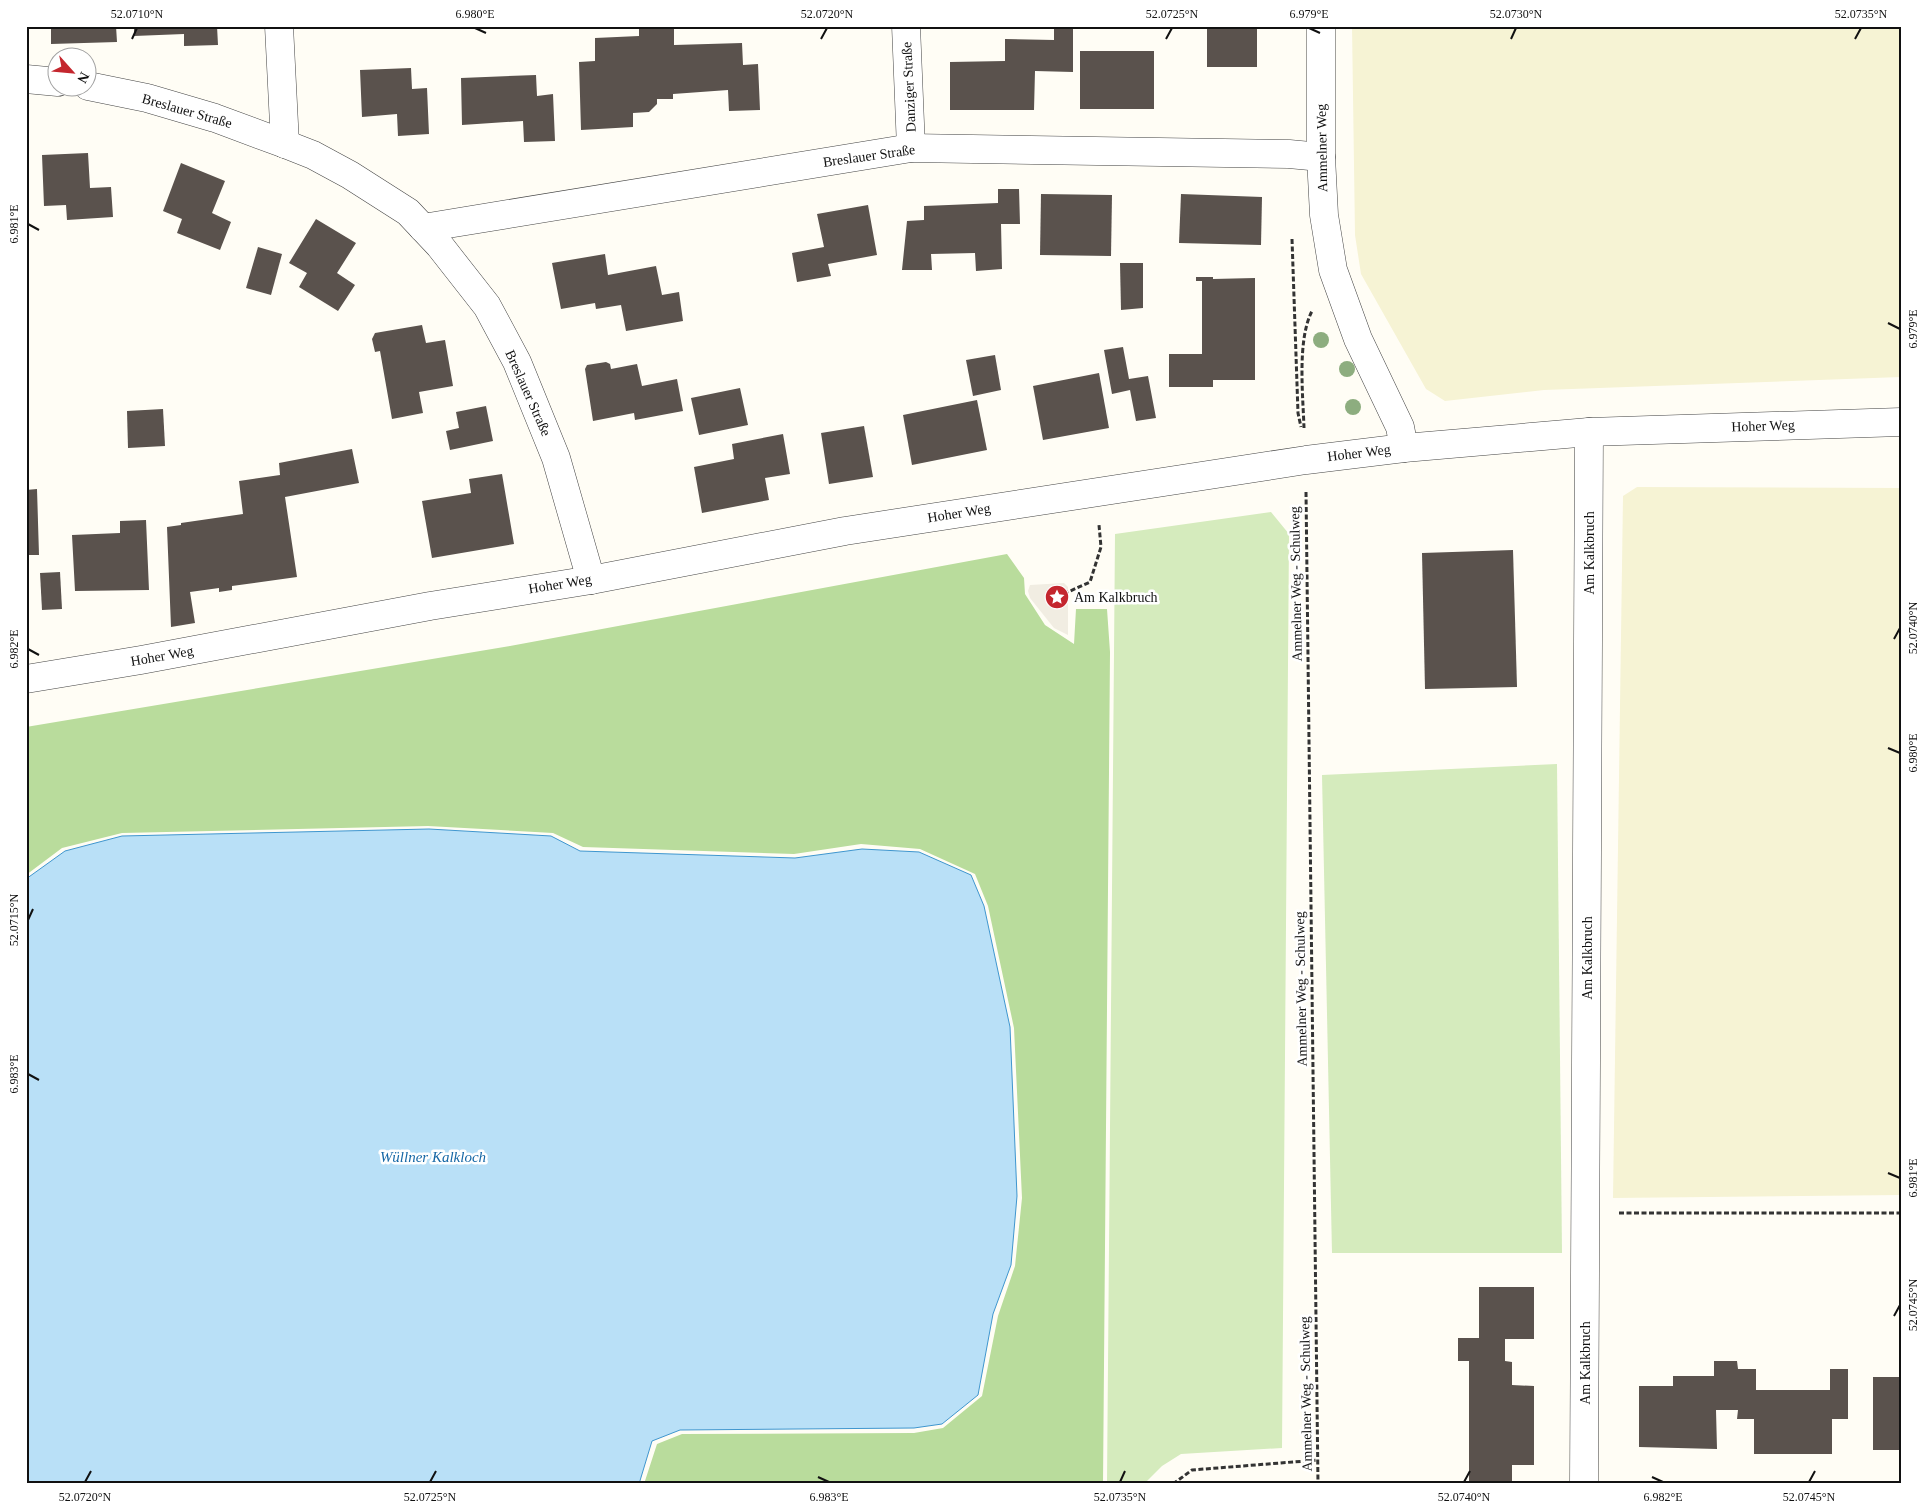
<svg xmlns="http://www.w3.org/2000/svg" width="1927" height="1510" font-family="'Times New Roman',serif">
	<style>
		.farmland { fill: #f6f3d4 }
		.green { fill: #d5ebbd }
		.forest { fill: #b9dc9c }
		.plaza { fill: #f1ede2 }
		.water { fill: #b9e0f7; stroke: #3f96cf }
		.building { fill: #5a524d }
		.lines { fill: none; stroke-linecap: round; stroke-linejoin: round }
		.minor-casing { stroke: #444; stroke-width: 29 }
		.tertiary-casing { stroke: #444; stroke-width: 29 }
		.path { stroke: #333; stroke-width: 3; stroke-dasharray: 5 2.5; stroke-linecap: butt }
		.minor { stroke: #fff; stroke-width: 28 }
		.tertiary { stroke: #fff; stroke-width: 28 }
		.tree { fill: #8dad7f }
		.ticks { fill: none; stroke: #111; stroke-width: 2 }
		.labels { text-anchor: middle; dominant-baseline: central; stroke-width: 5; stroke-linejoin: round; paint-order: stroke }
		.street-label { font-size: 14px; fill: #111; stroke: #fff }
		.poi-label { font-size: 14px; fill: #111; stroke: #fff; text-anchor: start }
		.water-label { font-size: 15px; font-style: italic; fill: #1768a6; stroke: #fff }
		.neatline { fill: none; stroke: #111; stroke-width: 2 }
		.ticks-label { font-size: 12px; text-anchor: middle; fill: #111 }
	</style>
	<rect width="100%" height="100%" fill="#fffdf5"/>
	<g class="farmland">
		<polygon points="1352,26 1901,26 1901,377 1544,390 1445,401 1426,389 1361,274 1355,235"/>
		<polygon points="1637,487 1901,488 1901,1195 1613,1198 1623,496"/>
	</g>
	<g class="green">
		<polygon points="1271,512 1289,534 1282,1448 1181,1454 1162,1466 1144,1484 1107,1484 1115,534"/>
		<polygon points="1557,764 1562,1253 1332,1253 1322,775"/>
	</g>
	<polygon class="forest" points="1007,554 1024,578 1025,594 1045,625 1074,644 1076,609 1107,609 1110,652 1103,1484 644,1484 657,1444 682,1434 914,1433 943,1428 982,1396 998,1316 1015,1266 1022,1198 1014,1028 988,906 975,874 920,849 861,844 794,854 583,847 553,833 428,826 122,833 62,848 26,875 26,727 510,646"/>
	<polygon class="plaza" points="1064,583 1068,587 1068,635 1054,628 1030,598 1028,591 1030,585"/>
	<polygon class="water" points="429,829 551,836 580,851 795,858 862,849 919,852 971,875 984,906 1010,1027 1017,1196 1011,1265 993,1314 978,1395 942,1424 914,1428 680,1430 652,1441 639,1484 26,1484 26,879 65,851 122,836"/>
	<g class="building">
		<polygon points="51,26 116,26 117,42 51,44"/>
		<polygon points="134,26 217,26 218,45 184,46 184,34 134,36"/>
		<polygon points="639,26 674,26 674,45 742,43 743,65 758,64 760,110 729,111 728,90 673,94 673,99 657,99 657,104 649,112 633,113 633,127 581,130 579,62 595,61 595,38 639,36"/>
		<rect x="1207" y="26" width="50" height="41"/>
		<polygon points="1054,28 1073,28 1073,72 1035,71 1034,110 950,110 950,62 1005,61 1005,39 1054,40"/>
		<rect x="1080" y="51" width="74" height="58"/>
		<polygon points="411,68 412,89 427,88 429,134 398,136 397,114 362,117 360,70"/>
		<polygon points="536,75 537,96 553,94 555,141 524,142 523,121 462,125 461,78"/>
		<polygon points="88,153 90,188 111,187 113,217 67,220 66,205 44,206 42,155"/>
		<polygon points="181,163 225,181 212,213 231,222 220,250 177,233 182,219 163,211"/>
		<polygon points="998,189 1019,189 1020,224 1001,224 1002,269 976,271 975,253 931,254 932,270 902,270 907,221 924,220 924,206 998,203"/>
		<polygon points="1041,194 1112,195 1111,256 1040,255"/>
		<polygon points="1181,194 1262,197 1261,245 1179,243"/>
		<polygon points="868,205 877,255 828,264 831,276 797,282 792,253 824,247 817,214"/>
		<polygon points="316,219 356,243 337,273 355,285 338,311 299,287 307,273 289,263"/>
		<polygon points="258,247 282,254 271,295 246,288"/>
		<polygon points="605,254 608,275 656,266 662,295 679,292 683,321 626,331 621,305 596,309 595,303 561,309 552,263"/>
		<polygon points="1120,263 1143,263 1143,308 1121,310"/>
		<polygon points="1196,277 1213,277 1213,279 1255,278 1255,380 1213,380 1213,387 1169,387 1169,354 1202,354 1202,281 1196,281"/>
		<polygon points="422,325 426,343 445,340 453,386 419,392 423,413 392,419 380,351 375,352 372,339 375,333"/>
		<polygon points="1123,347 1129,379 1148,376 1156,418 1136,421 1130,390 1112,394 1104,350"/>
		<polygon points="995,355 1001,390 973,396 966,360"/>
		<polygon points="606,362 610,364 611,369 637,364 642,386 677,379 683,411 635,420 634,413 593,421 585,369 587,365"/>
		<polygon points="1099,373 1109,428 1043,440 1033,386"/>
		<polygon points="740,388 748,425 699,435 691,398"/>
		<polygon points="977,400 987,450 912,465 903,415"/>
		<polygon points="486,406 493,441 450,450 446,431 459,428 456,412"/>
		<polygon points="163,409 165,446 128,448 127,411"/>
		<polygon points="864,426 873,477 829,484 821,433"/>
		<polygon points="783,434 790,474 765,478 769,500 702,513 694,467 734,459 732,444"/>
		<polygon points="352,449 359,483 285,497 297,577 232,586 232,590 219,592 219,588 190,592 195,623 171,627 167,527 181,525 181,523 243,514 239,481 280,475 279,463"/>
		<polygon points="502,474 514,544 432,558 422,501 471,493 469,479"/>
		<polygon points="37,489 39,555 26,555 26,490"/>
		<polygon points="146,520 149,590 75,591 72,535 120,533 120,521"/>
		<polygon points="1513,550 1517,687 1425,689 1422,553"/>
		<polygon points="60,572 62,609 42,610 40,573"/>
		<polygon points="1479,1287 1534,1287 1534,1339 1505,1339 1505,1361 1512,1362 1512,1385 1534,1386 1534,1465 1512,1465 1512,1484 1469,1484 1469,1361 1458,1361 1458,1338 1479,1338"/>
		<polygon points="1714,1361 1737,1361 1738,1369 1756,1369 1756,1390 1830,1390 1830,1369 1848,1369 1848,1419 1832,1419 1832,1454 1754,1454 1754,1419 1737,1419 1738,1410 1716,1410 1717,1449 1639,1447 1639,1386 1673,1386 1673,1376 1714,1376"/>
		<rect x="1873" y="1377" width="28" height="73"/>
	</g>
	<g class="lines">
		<g class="minor-casing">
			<g id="minor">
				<polyline points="279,26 285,144"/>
				<polyline points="906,26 911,148"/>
				<polyline points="1321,26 1321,157 1324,215 1333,270 1358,339 1400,427 1404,448"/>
				<polyline points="26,79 58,82"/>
				<polyline points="88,86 147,98 215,118 285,144 313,155 350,175 408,212 440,246 487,306 517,362 556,458 591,580"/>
				<polyline points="423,228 911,148 1289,154 1321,157"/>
				<polyline points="1584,1484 1589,432"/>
			</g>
		</g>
		<g class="tertiary-casing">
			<polyline id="tertiary" points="26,679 141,660 430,606 591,580 845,531 1306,460 1404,448 1589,432 1901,422"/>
		</g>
		<g class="path">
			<polyline points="1292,239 1298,413 1301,427"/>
			<path d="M1304 428C1303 395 1297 340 1312 311"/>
			<polyline points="1306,492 1318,1484"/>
			<polyline points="1057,597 1090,582 1101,547 1099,525"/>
			<polyline points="1619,1213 1901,1213"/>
			<polyline points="1173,1484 1192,1470 1318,1460"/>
		</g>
		<use href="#minor" class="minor"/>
		<use href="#tertiary" class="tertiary"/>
	</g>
	<g class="tree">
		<circle cx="1321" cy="340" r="8"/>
		<circle cx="1347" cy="369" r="8"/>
		<circle cx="1353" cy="407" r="8"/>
	</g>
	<path class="ticks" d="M475 28 486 33M1309 28 1320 33M132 39 137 28M821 39 827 28M1166 39 1172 28M1511 39 1516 28M1855 39 1861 28M28 224 39 230M1888 323 1900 329M1894 639 1900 628M28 649 39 655M1888 748 1900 753M28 920 33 909M28 1074 39 1080M1888 1173 1900 1178M1894 1316 1900 1305M818 1477 829 1482M1652 1477 1663 1482M85 1482 91 1471M430 1482 436 1471M1120 1482 1125 1471M1464 1482 1470 1471M1809 1482 1815 1471"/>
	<defs>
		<g id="sight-disc" transform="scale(1.25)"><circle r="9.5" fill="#c4262e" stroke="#fff"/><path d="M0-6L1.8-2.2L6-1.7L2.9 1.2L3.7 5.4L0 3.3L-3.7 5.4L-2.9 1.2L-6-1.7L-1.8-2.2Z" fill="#fff"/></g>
	</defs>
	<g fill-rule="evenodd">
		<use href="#sight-disc" x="1057" y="597"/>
	</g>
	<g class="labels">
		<g class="street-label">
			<text transform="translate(909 87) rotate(-93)">Danziger Straße</text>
			<text transform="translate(187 111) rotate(16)">Breslauer Straße</text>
			<text transform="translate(1322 148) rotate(-91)">Ammelner Weg</text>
			<text transform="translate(869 156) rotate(-8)">Breslauer Straße</text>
			<text transform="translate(528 393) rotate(66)">Breslauer Straße</text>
			<text transform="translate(1763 426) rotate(-2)">Hoher Weg</text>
			<text transform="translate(1359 453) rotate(-7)">Hoher Weg</text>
			<text transform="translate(959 513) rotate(-9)">Hoher Weg</text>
			<text transform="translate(1589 553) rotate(-90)">Am Kalkbruch</text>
			<text transform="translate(560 584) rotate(-9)">Hoher Weg</text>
			<text transform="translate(1296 584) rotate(-91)">Ammelner Weg - Schulweg</text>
			<text transform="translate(162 656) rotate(-10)">Hoher Weg</text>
			<text transform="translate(1587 958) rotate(-90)">Am Kalkbruch</text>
			<text transform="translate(1301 989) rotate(-91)">Ammelner Weg - Schulweg</text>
			<text transform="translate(1585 1363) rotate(-90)">Am Kalkbruch</text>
			<text transform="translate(1306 1394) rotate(-91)">Ammelner Weg - Schulweg</text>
		</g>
		<g class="poi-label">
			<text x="1074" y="597">Am Kalkbruch</text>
		</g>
		<g class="water-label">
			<text x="433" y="1157">Wüllner Kalkloch</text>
		</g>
	</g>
	<rect width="1927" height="1510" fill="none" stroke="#ffffff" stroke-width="55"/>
	<g transform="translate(72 72) rotate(117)"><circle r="24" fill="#ffffff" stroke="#a0a0a0"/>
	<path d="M0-4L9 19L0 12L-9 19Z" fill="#c4262e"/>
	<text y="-8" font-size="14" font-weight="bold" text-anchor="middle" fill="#111111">N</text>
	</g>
	<rect x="28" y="28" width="1872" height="1454" class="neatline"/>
	<g class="ticks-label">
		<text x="137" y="18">52.0710°N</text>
		<text x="475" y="18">6.980°E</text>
		<text x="827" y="18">52.0720°N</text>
		<text x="1172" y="18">52.0725°N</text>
		<text x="1309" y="18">6.979°E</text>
		<text x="1516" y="18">52.0730°N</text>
		<text x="1861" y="18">52.0735°N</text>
		<text transform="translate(14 224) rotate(-90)" y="4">6.981°E</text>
		<text transform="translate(1913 329) rotate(-90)" y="4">6.979°E</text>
		<text transform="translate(1913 628) rotate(-90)" y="4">52.0740°N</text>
		<text transform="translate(14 649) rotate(-90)" y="4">6.982°E</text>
		<text transform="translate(1913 753) rotate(-90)" y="4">6.980°E</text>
		<text transform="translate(14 920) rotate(-90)" y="4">52.0715°N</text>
		<text transform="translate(14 1074) rotate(-90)" y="4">6.983°E</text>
		<text transform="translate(1913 1178) rotate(-90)" y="4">6.981°E</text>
		<text transform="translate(1913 1305) rotate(-90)" y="4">52.0745°N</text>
		<text x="85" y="1501">52.0720°N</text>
		<text x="430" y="1501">52.0725°N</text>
		<text x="829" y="1501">6.983°E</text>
		<text x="1120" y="1501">52.0735°N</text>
		<text x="1464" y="1501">52.0740°N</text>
		<text x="1663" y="1501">6.982°E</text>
		<text x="1809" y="1501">52.0745°N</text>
	</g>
</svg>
